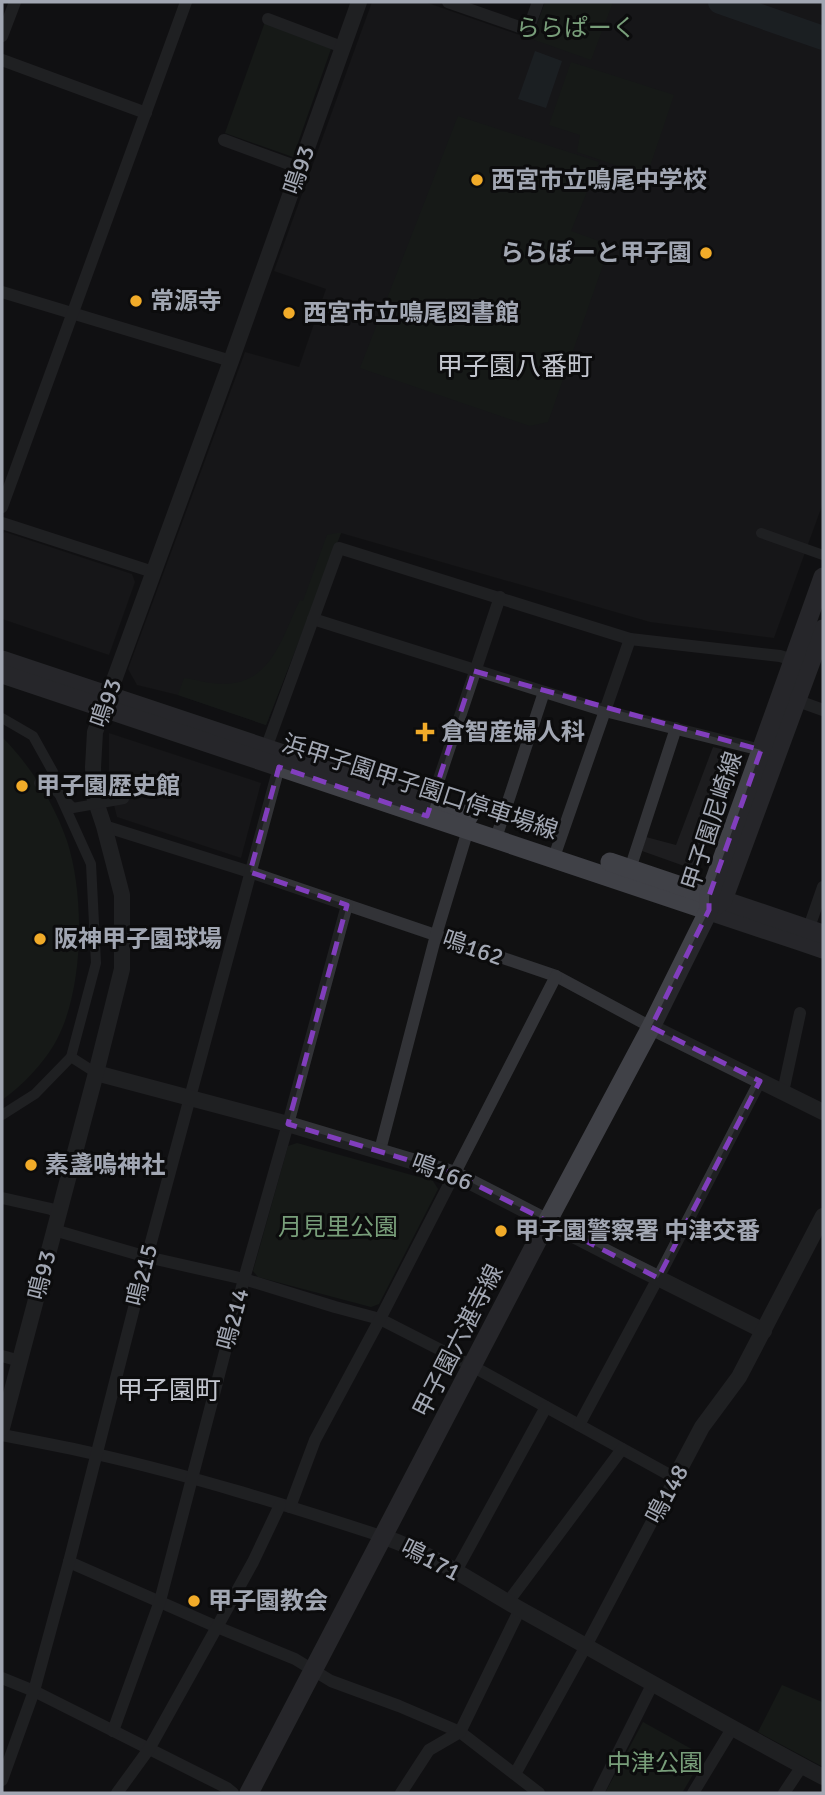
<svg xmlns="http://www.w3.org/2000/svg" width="825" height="1795" font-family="Signika,'Noto Sans JP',sans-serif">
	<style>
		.built { fill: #1d1d1f }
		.green { fill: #1d251e }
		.water { fill: #293137 }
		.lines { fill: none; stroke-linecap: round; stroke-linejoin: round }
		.river { stroke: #293137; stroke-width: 24 }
		.pedestrian { stroke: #323337; stroke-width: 10 }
		.minor { stroke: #323337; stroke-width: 12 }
		.tertiary { stroke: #323337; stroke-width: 16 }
		.secondary { stroke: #404147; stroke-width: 19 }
		.pedestrian-bridge { stroke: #323337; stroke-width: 10 }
		.marked { fill: none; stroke: #813ebd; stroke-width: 5; stroke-dasharray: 14 9; stroke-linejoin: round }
		.poi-dot { fill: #f1ab29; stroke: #0c0c0d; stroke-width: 2.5 }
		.labels { text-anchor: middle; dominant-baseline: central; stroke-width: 6; stroke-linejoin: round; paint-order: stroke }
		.park-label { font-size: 24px; fill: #789e7a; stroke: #0c0c0d }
		.street-label { font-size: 24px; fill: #a2a7b3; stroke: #0c0c0d }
		.poi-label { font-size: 24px; font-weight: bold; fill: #a2a7b3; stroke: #0c0c0d; text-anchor: start }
		.neighbourhood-label { font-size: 26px; fill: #c3c6cf; stroke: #0c0c0d }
	</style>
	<rect width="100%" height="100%" fill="#111112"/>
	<g class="built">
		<polygon points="372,2 425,2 531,39 545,2 823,2 823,503 774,638 650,622 341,533 266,725 178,695 137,685 128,669 245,352 299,367 326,289 274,271"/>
		<polygon points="5,532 132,574 135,582 109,655 2,619 2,534"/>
		<polygon points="109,733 261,783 241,858 117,817 109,785"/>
		<polygon points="713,747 738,753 700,863 687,867 642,851 646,837 676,845"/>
	</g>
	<g class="green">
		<polygon points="545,2 613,2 591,60 532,39"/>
		<polygon points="265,22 332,46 293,157 225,133"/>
		<polygon points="571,62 674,95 648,172 639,173 577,152 580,135 549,125"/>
		<polygon points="458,116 599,162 571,231 610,245 548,422 530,426 360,368"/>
		<path d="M337 533H341L266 725 178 695 184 678C197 680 210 684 223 684 272 684 282 637 300 600L303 601 327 535Z"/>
		<path d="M2 737C30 765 54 803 67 841 85 896 84 990 56 1041 44 1063 22 1086 2 1100Z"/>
		<polygon points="297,1143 433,1181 438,1189 379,1304 371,1307 258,1277 253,1271 288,1146"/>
		<polygon points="782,1685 822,1702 823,1700 823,1767 758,1732"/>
		<polygon points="643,1722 704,1756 682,1793 605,1793"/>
	</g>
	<polygon class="water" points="535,51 562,61 546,108 518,99"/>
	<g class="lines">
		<polyline class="river" points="720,2 823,38"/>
		<g class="pedestrian">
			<polyline points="761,533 823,555"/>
			<polyline points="2,718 33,736 53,772 57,789 91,864 96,963 71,1057 35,1094 2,1115"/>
			<polyline points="71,1057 96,1073"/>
		</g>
		<g class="minor">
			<polyline points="448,2 528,30 538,2"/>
			<polyline points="268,19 342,47"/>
			<polyline points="2,36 15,2"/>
			<polyline points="2,60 146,113"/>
			<polyline points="224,140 300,168"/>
			<polyline points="2,292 231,361"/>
			<polyline points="2,507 186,2"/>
			<polyline points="2,523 153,572"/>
			<polyline points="313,619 605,711 761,750"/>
			<polyline points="798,701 823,710"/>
			<polyline points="264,754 339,548 630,639 780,656 793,660"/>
			<polyline points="429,809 500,597"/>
			<polyline points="104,826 250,872 556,976 651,1027"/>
			<polyline points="496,838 544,692"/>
			<polyline points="554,857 630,639"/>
			<polyline points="630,869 676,728"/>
			<polyline points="806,936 823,887"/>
			<polyline points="783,1092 800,1013"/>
			<polyline points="380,1150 436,935 470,823"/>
			<polyline points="2,1198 51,1209 58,1213"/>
			<polyline points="54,1230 147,1257 244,1279 335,1307 380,1319 472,1366 675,1478 586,1646 515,1774"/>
			<polyline points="2,1356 20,1361"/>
			<polyline points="579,1425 658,1278 760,1081"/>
			<path d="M2 1435C33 1441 65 1447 96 1454 193 1476 289 1506 384 1537"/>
			<polyline points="290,1507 315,1440 380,1319 556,976"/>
			<polyline points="69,1562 217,1627 295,1659 331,1681 399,1706 460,1732 539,1793"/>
			<polyline points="456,1571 546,1407"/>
			<polyline points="508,1602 622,1449"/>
			<polyline points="2,1678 34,1691 227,1788 233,1793"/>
			<polyline points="113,1731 160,1601 244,1279 288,1124 347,905"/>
			<polyline points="2,1780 34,1691 69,1562 147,1257 279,767"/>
			<polyline points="117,1793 149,1749 217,1627 253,1562 280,1505"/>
			<polyline points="401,1793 429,1750 460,1732 520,1609"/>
			<polyline points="598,1793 653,1683"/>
			<polyline points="693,1793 733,1727"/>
			<polyline points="784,1793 802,1766"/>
		</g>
		<g class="tertiary">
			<polyline points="651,1027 823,1112"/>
			<polyline points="96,1073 288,1124 455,1174 616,1257 764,1331"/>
			<polyline points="2,1428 96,1073 122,969 122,895 104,826 94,796 93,767 95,732 231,361 359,2"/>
			<polyline points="675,1478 702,1427 739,1377 823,1216"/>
			<path d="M384 1537C434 1554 478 1586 525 1612 624 1667 723 1724 823 1777"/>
		</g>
		<g class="secondary">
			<polyline points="2,660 469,816"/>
			<path d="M2 674C276 766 550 856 823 949"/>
			<polyline points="610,862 823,934"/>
			<polyline points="713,908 723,900 823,629"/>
			<polyline points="249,1793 547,1222 651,1027 709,910 709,896 823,577"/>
		</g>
		<polyline class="pedestrian-bridge" points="39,783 45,780 73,808 124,799"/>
	</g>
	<path d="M0 0H825V1795H0ZM474 671 761 750 709 896V910L651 1027 760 1081 658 1278 455 1174 288 1124 347 905 250 872 279 767 427 816Z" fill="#111112" fill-opacity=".55" fill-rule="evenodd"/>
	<path class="marked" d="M474 671 761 750 709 896V910L651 1027 760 1081 658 1278 455 1174 288 1124 347 905 250 872 279 767 427 816Z"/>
	<g class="poi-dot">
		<circle cx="477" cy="180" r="7"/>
		<circle cx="706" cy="253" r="7"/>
		<circle cx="136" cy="301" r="7"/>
		<circle cx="289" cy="313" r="7"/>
		<path d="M421.5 721.5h7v7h7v7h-7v7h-7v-7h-7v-7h7z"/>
		<circle cx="22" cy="786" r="7"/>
		<circle cx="40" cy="939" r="7"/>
		<circle cx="31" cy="1165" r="7"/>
		<circle cx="501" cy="1231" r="7"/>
		<circle cx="194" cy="1601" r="7"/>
	</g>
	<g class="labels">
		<g class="park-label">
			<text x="576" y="28">ららぱーく</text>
			<text x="338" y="1227">月見里公園</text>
			<text x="655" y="1763">中津公園</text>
		</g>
		<g class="street-label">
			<text transform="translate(299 170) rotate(-71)">鳴93</text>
			<text transform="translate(106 703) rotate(-71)">鳴93</text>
			<text transform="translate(420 787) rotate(18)">浜甲子園甲子園口停車場線</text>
			<text transform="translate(712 821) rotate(-72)">甲子園尼崎線</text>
			<text transform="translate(473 948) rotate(19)">鳴162</text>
			<text transform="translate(442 1172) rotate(21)">鳴166</text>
			<text transform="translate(42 1275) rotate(-76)">鳴93</text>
			<text transform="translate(142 1275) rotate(-76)">鳴215</text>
			<text transform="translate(233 1319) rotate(-75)">鳴214</text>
			<text transform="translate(458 1341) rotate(-63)">甲子園六湛寺線</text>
			<text transform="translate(667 1494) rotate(-62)">鳴148</text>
			<text transform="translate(431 1560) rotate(27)">鳴171</text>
		</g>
		<g class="poi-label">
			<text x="491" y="180">西宮市立鳴尾中学校</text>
			<text x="692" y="253" text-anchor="end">ららぽーと甲子園</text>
			<text x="150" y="301">常源寺</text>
			<text x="303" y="313">西宮市立鳴尾図書館</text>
			<text x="441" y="732">倉智産婦人科</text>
			<text x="36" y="786">甲子園歴史館</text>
			<text x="54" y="939">阪神甲子園球場</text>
			<text x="45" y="1165">素盞嗚神社</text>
			<text x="515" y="1231">甲子園警察署 中津交番</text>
			<text x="208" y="1601">甲子園教会</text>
		</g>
		<g class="neighbourhood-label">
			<text x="515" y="367">甲子園八番町</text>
			<text x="169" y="1391">甲子園町</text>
		</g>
	</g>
	<rect width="825" height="1795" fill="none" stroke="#a2a7b3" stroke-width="7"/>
</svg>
